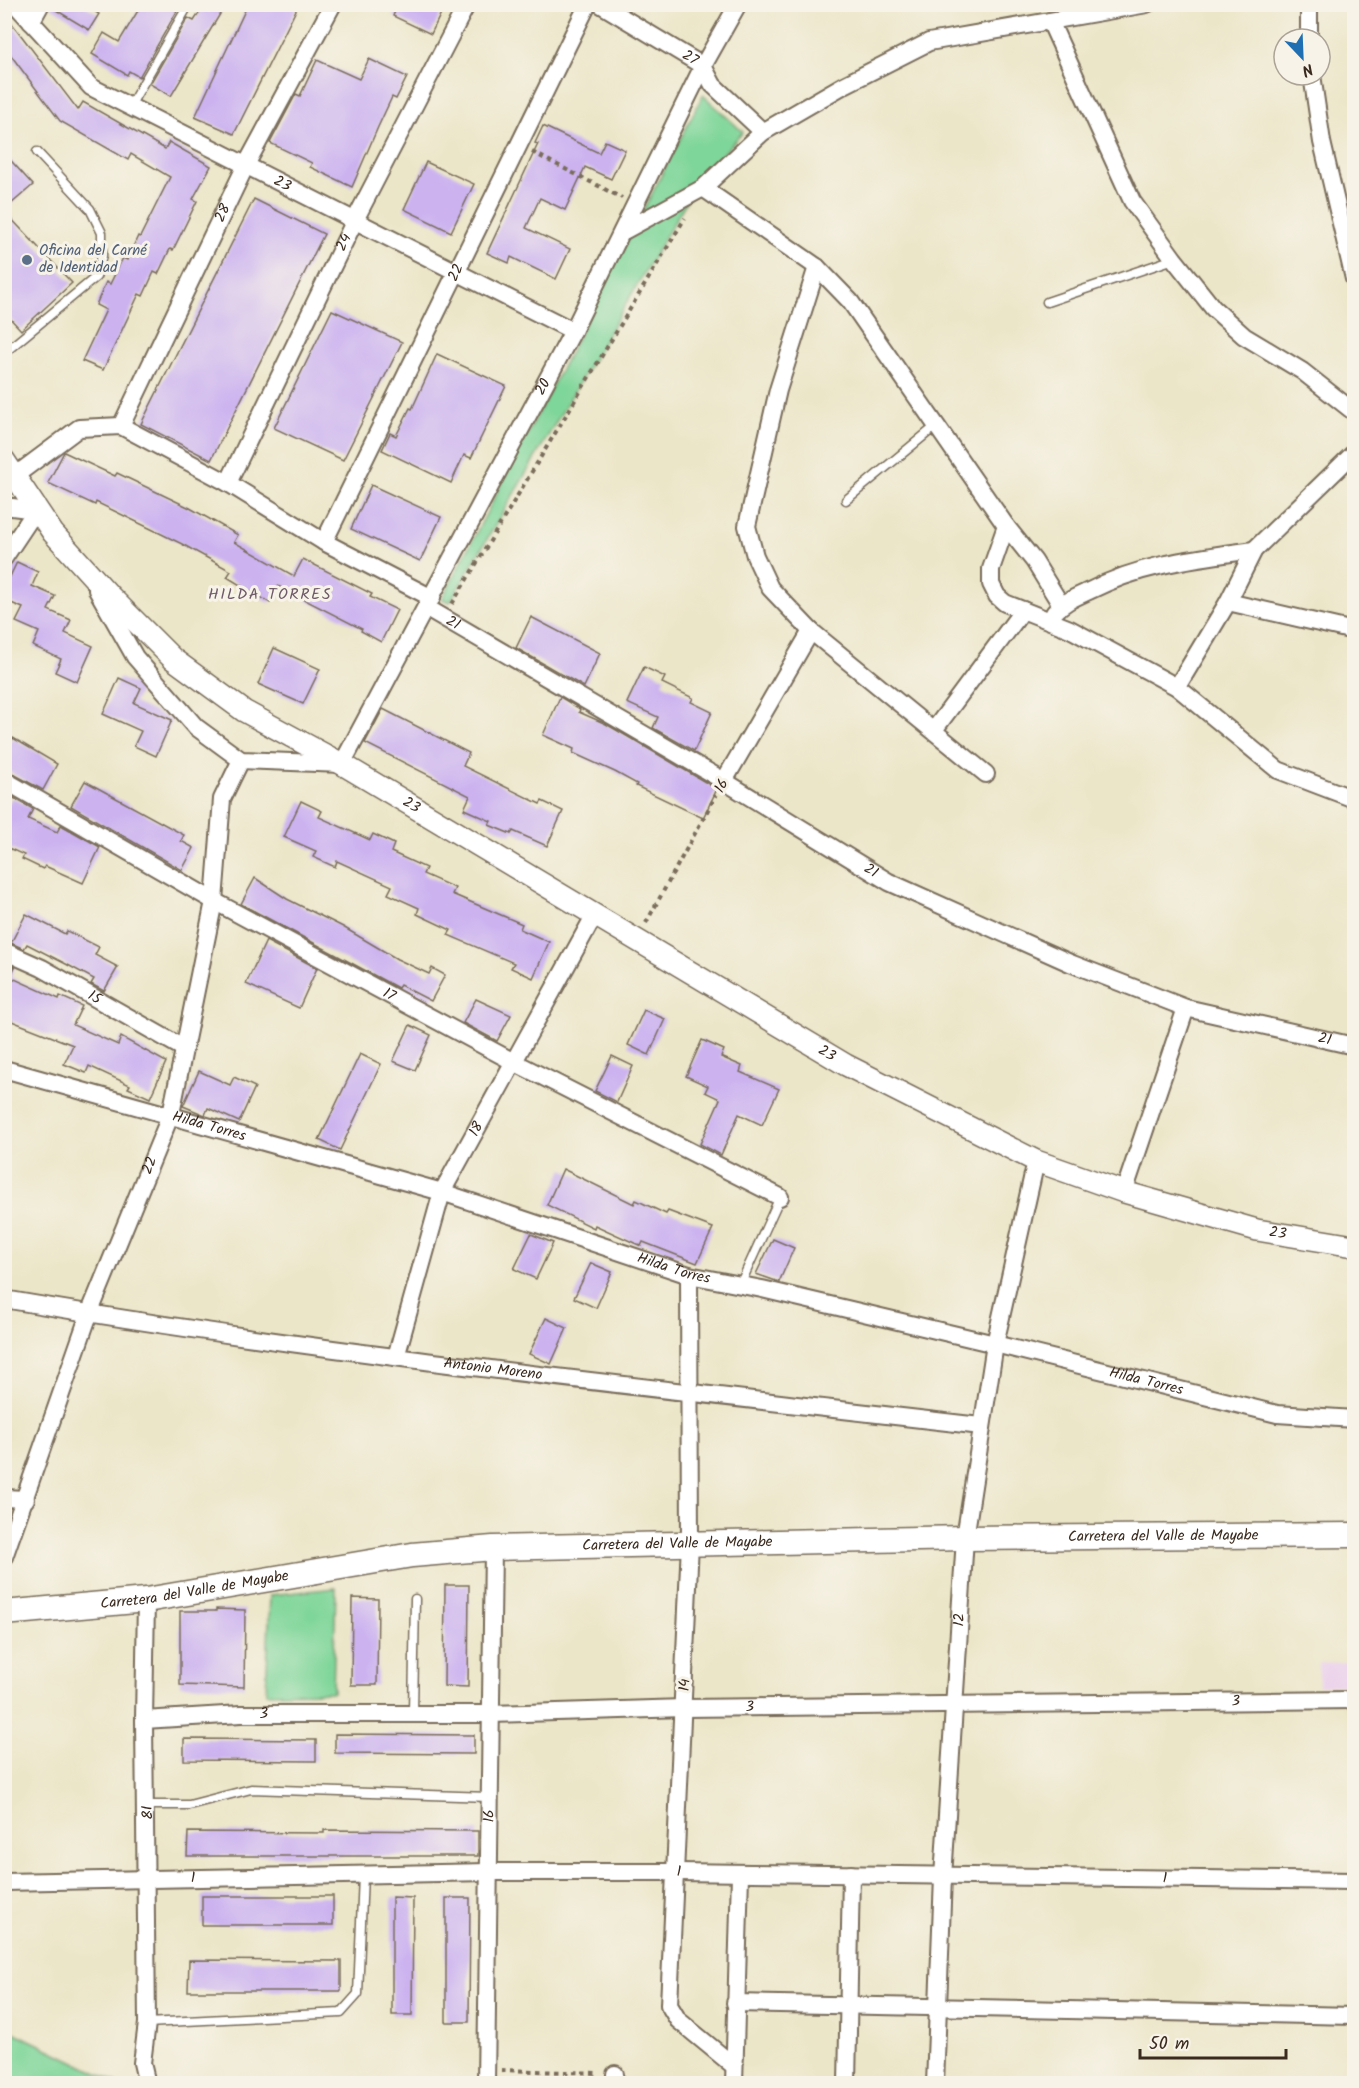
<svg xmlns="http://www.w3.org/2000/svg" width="1359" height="2088" font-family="Kalam,sans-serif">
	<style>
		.built { fill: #ebd1ec }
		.green { fill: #7fd69a; stroke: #5d805c; stroke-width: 1.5 }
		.building { fill: #ccb3f0 }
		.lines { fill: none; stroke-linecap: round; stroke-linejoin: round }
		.service-casing { stroke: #796c5a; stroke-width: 11 }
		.minor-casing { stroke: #796c5a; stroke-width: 20 }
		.tertiary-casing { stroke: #796c5a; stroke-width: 24 }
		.secondary-casing { stroke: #796c5a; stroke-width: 27 }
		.path { stroke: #796c5a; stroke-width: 4; stroke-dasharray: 4.5 4.5; stroke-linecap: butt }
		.service { stroke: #fff; stroke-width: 8 }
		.minor { stroke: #fff; stroke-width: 16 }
		.tertiary { stroke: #fff; stroke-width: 21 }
		.secondary { stroke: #fff; stroke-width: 24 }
		.service-dot { fill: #5c6f8a; stroke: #f7f3e8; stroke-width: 2 }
		.labels { text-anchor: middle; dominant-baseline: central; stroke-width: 6; stroke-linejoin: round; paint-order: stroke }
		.street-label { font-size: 15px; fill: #3b2a1e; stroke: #f7f3e8 }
		.service-label { font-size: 15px; fill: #4e5e75; stroke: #f7f3e8; text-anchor: start }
		.neighbourhood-label { font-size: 16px; letter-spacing: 1.5px; fill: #6e5a68; stroke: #f7f3e8 }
	</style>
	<rect width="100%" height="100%" fill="#f7f3e8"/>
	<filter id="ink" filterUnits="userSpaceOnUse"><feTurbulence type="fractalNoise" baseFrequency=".0167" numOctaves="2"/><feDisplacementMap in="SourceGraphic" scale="12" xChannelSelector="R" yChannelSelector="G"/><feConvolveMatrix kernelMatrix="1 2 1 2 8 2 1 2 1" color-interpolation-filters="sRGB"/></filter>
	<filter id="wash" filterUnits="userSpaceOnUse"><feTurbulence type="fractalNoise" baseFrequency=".008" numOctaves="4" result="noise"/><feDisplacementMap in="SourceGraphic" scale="24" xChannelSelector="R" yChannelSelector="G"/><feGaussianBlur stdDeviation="1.35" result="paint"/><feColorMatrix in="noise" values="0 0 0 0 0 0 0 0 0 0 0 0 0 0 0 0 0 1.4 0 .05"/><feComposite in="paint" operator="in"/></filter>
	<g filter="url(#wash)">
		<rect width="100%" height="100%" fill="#ece6c9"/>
		<polygon class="built" points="1354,1662 1354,1685 1319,1686 1319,1663"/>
		<g class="green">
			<polygon points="703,95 743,132 699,180 450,602 442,599"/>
			<polygon points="336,1588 333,1692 266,1693 270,1595"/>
			<polygon points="5,2028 114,2081 117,2083 5,2083"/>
		</g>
		<g id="blocks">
			<g class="building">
				<polygon points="51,4 82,4 99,14 89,30 51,7"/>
				<polygon points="142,4 166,4 177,11 139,77 129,71 127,75 92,54 104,33 119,42"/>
				<polygon points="205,4 226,4 171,96 150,84 188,18 194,21"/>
				<polygon points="248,4 299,4 234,134 195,117"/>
				<polygon points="398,4 428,4 442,11 431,34 393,16"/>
				<polygon points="4,13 78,110 83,102 165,149 169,142 211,166 193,199 197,201 173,250 170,249 158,274 154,272 143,296 139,294 103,370 82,361 106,310 96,305 106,282 110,284 123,258 127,260 138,236 140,237 170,177 131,154 128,160 60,121 4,46"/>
				<polygon points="369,59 407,77 396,99 392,97 378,127 352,187 310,167 312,163 270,143 296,94 300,96 317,60 359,79"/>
				<polygon points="543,126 599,153 605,141 625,150 611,179 585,167 565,210 540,198 526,228 570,249 556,279 511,257 509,263 487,253 538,144 535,143"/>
				<polygon points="4,153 33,185 4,210"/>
				<polygon points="426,162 474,184 451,232 404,209"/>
				<polygon points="254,199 324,234 211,460 141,424"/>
				<polygon points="4,211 72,283 21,330 4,312"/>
				<polygon points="332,310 402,342 343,460 274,428"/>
				<polygon points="437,354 506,386 471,458 464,455 451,483 382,450 390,433 396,436 410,408 412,409"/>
				<polygon points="64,452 115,476 117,473 190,508 238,535 234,542 294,576 303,559 372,594 370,597 397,610 381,642 361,631 362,629 278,586 270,603 227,577 231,571 182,544 96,502 95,505 48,483"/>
				<polygon points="371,485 441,517 420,561 351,529"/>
				<polygon points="17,562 38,572 32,586 55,596 48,610 71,620 65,633 93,646 77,682 55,672 61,659 33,646 39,632 16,622 23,608 4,600 4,589"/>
				<polygon points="531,617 600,653 584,687 516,648"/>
				<polygon points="274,648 320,669 303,704 258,684"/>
				<polygon points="644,667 665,677 662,683 693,698 691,702 712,712 694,751 653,728 658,717 627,703"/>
				<polygon points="119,678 141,688 134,703 172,720 156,756 134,746 141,731 103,714"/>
				<polygon points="560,697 580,709 579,712 606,724 717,789 703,818 636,786 637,784 615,772 573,753 574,749 543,735"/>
				<polygon points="383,709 469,753 463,766 540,804 542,801 563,811 547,846 513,831 511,834 489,825 491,821 464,809 470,796 365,743"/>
				<polygon points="13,738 57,764 43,790 4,769 4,753"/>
				<polygon points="85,781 184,835 181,841 194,848 182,870 71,806"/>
				<polygon points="12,797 33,809 28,819 57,832 61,825 100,847 83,883 45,866 43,869 22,859 24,855 4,846 4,813"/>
				<polygon points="301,801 322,811 319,817 370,840 373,834 394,844 391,852 426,868 423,874 455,888 452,894 522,924 520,929 549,942 533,978 511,968 514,963 448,935 451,930 417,914 419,908 388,894 392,886 337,861 335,867 313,857 316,851 284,837"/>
				<polygon points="255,878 287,899 343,927 397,959 429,974 432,968 445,975 431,1001 400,985 398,988 241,904"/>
				<polygon points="26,914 65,934 67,931 99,947 95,955 118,967 104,991 91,984 94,979 66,964 27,944 24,949 11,943"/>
				<polygon points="266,941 317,968 299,1008 246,984"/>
				<polygon points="4,963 15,967 10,977 59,999 60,996 82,1006 73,1025 118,1045 121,1037 166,1062 150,1098 128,1088 130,1085 89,1066 86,1073 64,1064 73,1045 4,1018"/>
				<polygon points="476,999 511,1015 497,1041 463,1023"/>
				<polygon points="644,1010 665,1019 649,1055 628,1045"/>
				<polygon points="410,1025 431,1035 415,1070 393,1061"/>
				<polygon points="702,1040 724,1050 721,1057 742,1066 740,1072 779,1089 762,1125 739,1114 721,1155 700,1144 720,1099 705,1092 708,1086 686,1076"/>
				<polygon points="360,1054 381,1064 340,1150 319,1140"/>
				<polygon points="612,1056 633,1066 617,1102 595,1091"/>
				<polygon points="199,1071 230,1085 234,1077 255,1087 239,1122 208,1108 205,1115 183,1106"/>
				<polygon points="563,1169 634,1204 636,1200 666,1214 668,1211 713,1228 697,1263 643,1242 641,1246 595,1225 594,1228 547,1205"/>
				<polygon points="531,1234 553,1243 536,1279 514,1269"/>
				<polygon points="773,1239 794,1248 779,1282 756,1274"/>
				<polygon points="591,1263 612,1272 596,1308 574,1298"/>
				<polygon points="546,1318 567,1328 551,1364 529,1354"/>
				<polygon points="445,1585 469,1585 468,1687 444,1686"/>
				<polygon points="352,1598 378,1599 377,1685 351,1685"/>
				<polygon points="216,1609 245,1610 244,1687 180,1685 180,1611 216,1611"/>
				<polygon points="335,1734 474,1735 474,1754 335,1753"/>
				<polygon points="184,1739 316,1740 316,1761 184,1760"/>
				<polygon points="324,1830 478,1831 478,1856 187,1856 188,1832 324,1833"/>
				<rect x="202" y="1896" width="131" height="29"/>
				<polygon points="392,1897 413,1898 412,2015 392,2015"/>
				<polygon points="446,1898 470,1898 469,2022 446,2022"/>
				<polygon points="189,1960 341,1961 341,1991 188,1991"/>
			</g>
		</g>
	</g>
	<g filter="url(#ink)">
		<use href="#blocks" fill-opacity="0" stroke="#796c5a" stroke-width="1.5"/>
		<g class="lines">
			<g class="service-casing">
				<g id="service">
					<polyline points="130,106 189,4"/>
					<polyline points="1047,302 1174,259"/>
					<polyline points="4,353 96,277 102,256 102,233 90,209 37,152"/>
					<polyline points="846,500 937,425"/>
					<polyline points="740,1285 780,1197"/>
					<polyline points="413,1713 415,1599"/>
					<polyline points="145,1805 189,1805 251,1789 489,1797"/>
					<polyline points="147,2023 341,2013 358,1994 363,1875"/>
				</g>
			</g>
			<g class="minor-casing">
				<g id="minor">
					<path id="s1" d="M15 4 91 87 573 331"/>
					<path id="s2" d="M600 4 703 66 713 85 763 132"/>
					<polyline points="1050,21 1132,201 1174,259 1213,308 1244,336 1302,371 1354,412"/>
					<polyline points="31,22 41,4"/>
					<polyline points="1309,39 1309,4"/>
					<polyline points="1312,75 1322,142 1354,279"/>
					<polyline points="703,188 817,267 850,301 1006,526 1034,561 1061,605"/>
					<polyline points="622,232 703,188 763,132 844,85 929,42 1147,4"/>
					<polyline points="817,267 778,390 747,526 755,556 770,588 811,631 986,774"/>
					<path id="s3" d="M121 426 246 165 333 4"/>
					<polyline points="16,475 79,428 121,426 228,483 324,542 432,598"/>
					<path id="s4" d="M228 483 355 220 467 4"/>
					<polyline points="4,506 36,510 4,558"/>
					<polyline points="1006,526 991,569 991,584 997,596 1005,603 1070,629 1177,687 1278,770 1354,799"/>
					<path id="s5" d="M324 542 588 4"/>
					<path id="s6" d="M97 590 135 657 196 727 241 760 342 764 573 331 703 66 738 4"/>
					<polyline points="1228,602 1354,631"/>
					<path id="s7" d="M427 608 724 781 889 882 1070 963 1186 1008 1354 1046"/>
					<path d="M1054 613C1063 602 1076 597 1089 591 1141 564 1196 558 1254 550"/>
					<polyline points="1177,687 1228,602 1254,550 1354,453"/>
					<polyline points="934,730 1023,610"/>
					<path id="s8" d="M4 780 214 901 512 1061 780 1197"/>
					<polyline points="724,781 811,631"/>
					<path id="s9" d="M4 951 42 968 183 1048"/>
					<path id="s10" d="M4 1069 442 1192 689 1275 762 1289 995 1344 1277 1414 1354 1419"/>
					<polyline points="1124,1192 1186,1008"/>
					<polyline points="689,1275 690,1543 669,2005 678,2020 734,2066"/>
					<path id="s11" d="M4 1299C328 1355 655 1388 981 1426"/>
					<path id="s12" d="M396 1357 442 1192 594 916"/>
					<polyline points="4,1498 26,1499"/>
					<path id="s13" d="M4 1557 89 1314 171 1114 214 901 222 799 241 760"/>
					<path id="s14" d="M146 1600 144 1720 147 2023 142 2063 147 2084"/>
					<path id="s15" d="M144 1720 241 1714H489L684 1708 1354 1700"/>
					<path id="s16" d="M4 1882 488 1872H676L1354 1881"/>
					<polyline points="735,2003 1354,2016"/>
					<path id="s17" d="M486 2084 493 1548"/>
					<polyline points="615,2084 615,2074"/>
					<polyline points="734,2084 740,1874"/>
					<polyline points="847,2084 851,1874"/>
					<path id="s18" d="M935 2084 943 1877 965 1538 995 1344 1036 1161"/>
				</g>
			</g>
			<g class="tertiary-casing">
				<g id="tertiary">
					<path id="s19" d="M4 460 53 533 111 597 173 659 244 711 342 764 846 1065 1036 1161 1124 1192 1257 1230 1354 1246"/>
				</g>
			</g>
			<g class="secondary-casing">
				<g id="secondary">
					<path id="s20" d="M4 1613 146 1600 412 1555 493 1548 965 1538 1354 1535"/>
				</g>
			</g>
			<g class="path">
				<polyline points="532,152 622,198"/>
				<polyline points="452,604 685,218"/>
				<polyline points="646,923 716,795"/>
				<polyline points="501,2070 599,2073"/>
			</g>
			<use href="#service" class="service"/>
			<use href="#minor" class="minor"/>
			<use href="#tertiary" class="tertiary"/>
			<use href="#secondary" class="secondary"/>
		</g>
	</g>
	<circle class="service-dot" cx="27" cy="260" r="6"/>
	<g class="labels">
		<g class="street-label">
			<text stroke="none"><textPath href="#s2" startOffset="105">27</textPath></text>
			<text stroke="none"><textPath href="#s1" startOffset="327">23</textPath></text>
			<text stroke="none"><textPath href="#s3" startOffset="236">28</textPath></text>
			<text stroke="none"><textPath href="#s4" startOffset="267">24</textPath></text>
			<text stroke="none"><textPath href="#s5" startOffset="300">22</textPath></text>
			<text stroke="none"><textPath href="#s6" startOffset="754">20</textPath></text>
			<text stroke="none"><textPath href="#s7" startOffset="30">21</textPath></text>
			<text transform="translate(722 786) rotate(-61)">16</text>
			<text stroke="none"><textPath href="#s19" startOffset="542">23</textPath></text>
			<text stroke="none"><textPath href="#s7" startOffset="516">21</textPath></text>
			<text stroke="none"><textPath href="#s8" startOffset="441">17</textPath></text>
			<text stroke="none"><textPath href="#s9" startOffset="102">15</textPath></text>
			<text stroke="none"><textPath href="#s7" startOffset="1002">21</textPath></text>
			<text stroke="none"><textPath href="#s19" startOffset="1026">23</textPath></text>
			<text stroke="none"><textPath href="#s10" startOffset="213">Hilda Torres</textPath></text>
			<text stroke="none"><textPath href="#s12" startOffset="243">18</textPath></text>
			<text stroke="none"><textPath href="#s13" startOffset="418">22</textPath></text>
			<text stroke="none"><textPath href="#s19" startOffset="1514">23</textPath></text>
			<text stroke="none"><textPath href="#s10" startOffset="699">Hilda Torres</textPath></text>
			<text stroke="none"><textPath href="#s11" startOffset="494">Antonio Moreno</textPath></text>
			<text stroke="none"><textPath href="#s10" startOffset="1185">Hilda Torres</textPath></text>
			<text stroke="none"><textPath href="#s20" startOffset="1164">Carretera del Valle de Mayabe</textPath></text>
			<text stroke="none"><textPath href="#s20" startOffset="678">Carretera del Valle de Mayabe</textPath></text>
			<text stroke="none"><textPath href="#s20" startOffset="192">Carretera del Valle de Mayabe</textPath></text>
			<text stroke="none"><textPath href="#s18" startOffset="465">12</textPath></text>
			<text transform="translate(685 1685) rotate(-88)">14</text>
			<text stroke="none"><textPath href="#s15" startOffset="1092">3</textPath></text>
			<text stroke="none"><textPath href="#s15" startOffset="606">3</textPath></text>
			<text stroke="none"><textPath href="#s15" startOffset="120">3</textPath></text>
			<text stroke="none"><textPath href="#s14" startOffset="212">18</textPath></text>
			<text stroke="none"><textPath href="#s17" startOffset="268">16</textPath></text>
			<text stroke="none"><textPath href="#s16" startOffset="675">1</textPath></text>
			<text stroke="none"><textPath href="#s16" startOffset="189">1</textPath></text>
			<text stroke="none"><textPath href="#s16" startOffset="1161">1</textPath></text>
		</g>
		<g class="service-label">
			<text x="39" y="251">Oficina del Carné<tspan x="39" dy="17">de Identidad</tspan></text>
		</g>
		<g class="neighbourhood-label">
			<text x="270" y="594">HILDA TORRES</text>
		</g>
	</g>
	<rect width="1359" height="2088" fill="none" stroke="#f7f3e8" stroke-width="24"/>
	<g transform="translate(1302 57) rotate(157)"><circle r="28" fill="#f7f3e8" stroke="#aca397" stroke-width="1.5"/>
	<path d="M0-4.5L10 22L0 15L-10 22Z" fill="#1f6fb2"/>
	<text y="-9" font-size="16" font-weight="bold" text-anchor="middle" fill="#3b2a1e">N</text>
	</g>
	<path d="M1140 2049v9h146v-9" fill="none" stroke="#3b2a1e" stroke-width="3"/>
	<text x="1149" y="2049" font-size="18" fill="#3b2a1e" stroke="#f7f3e8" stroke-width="4.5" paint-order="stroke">50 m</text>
</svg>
